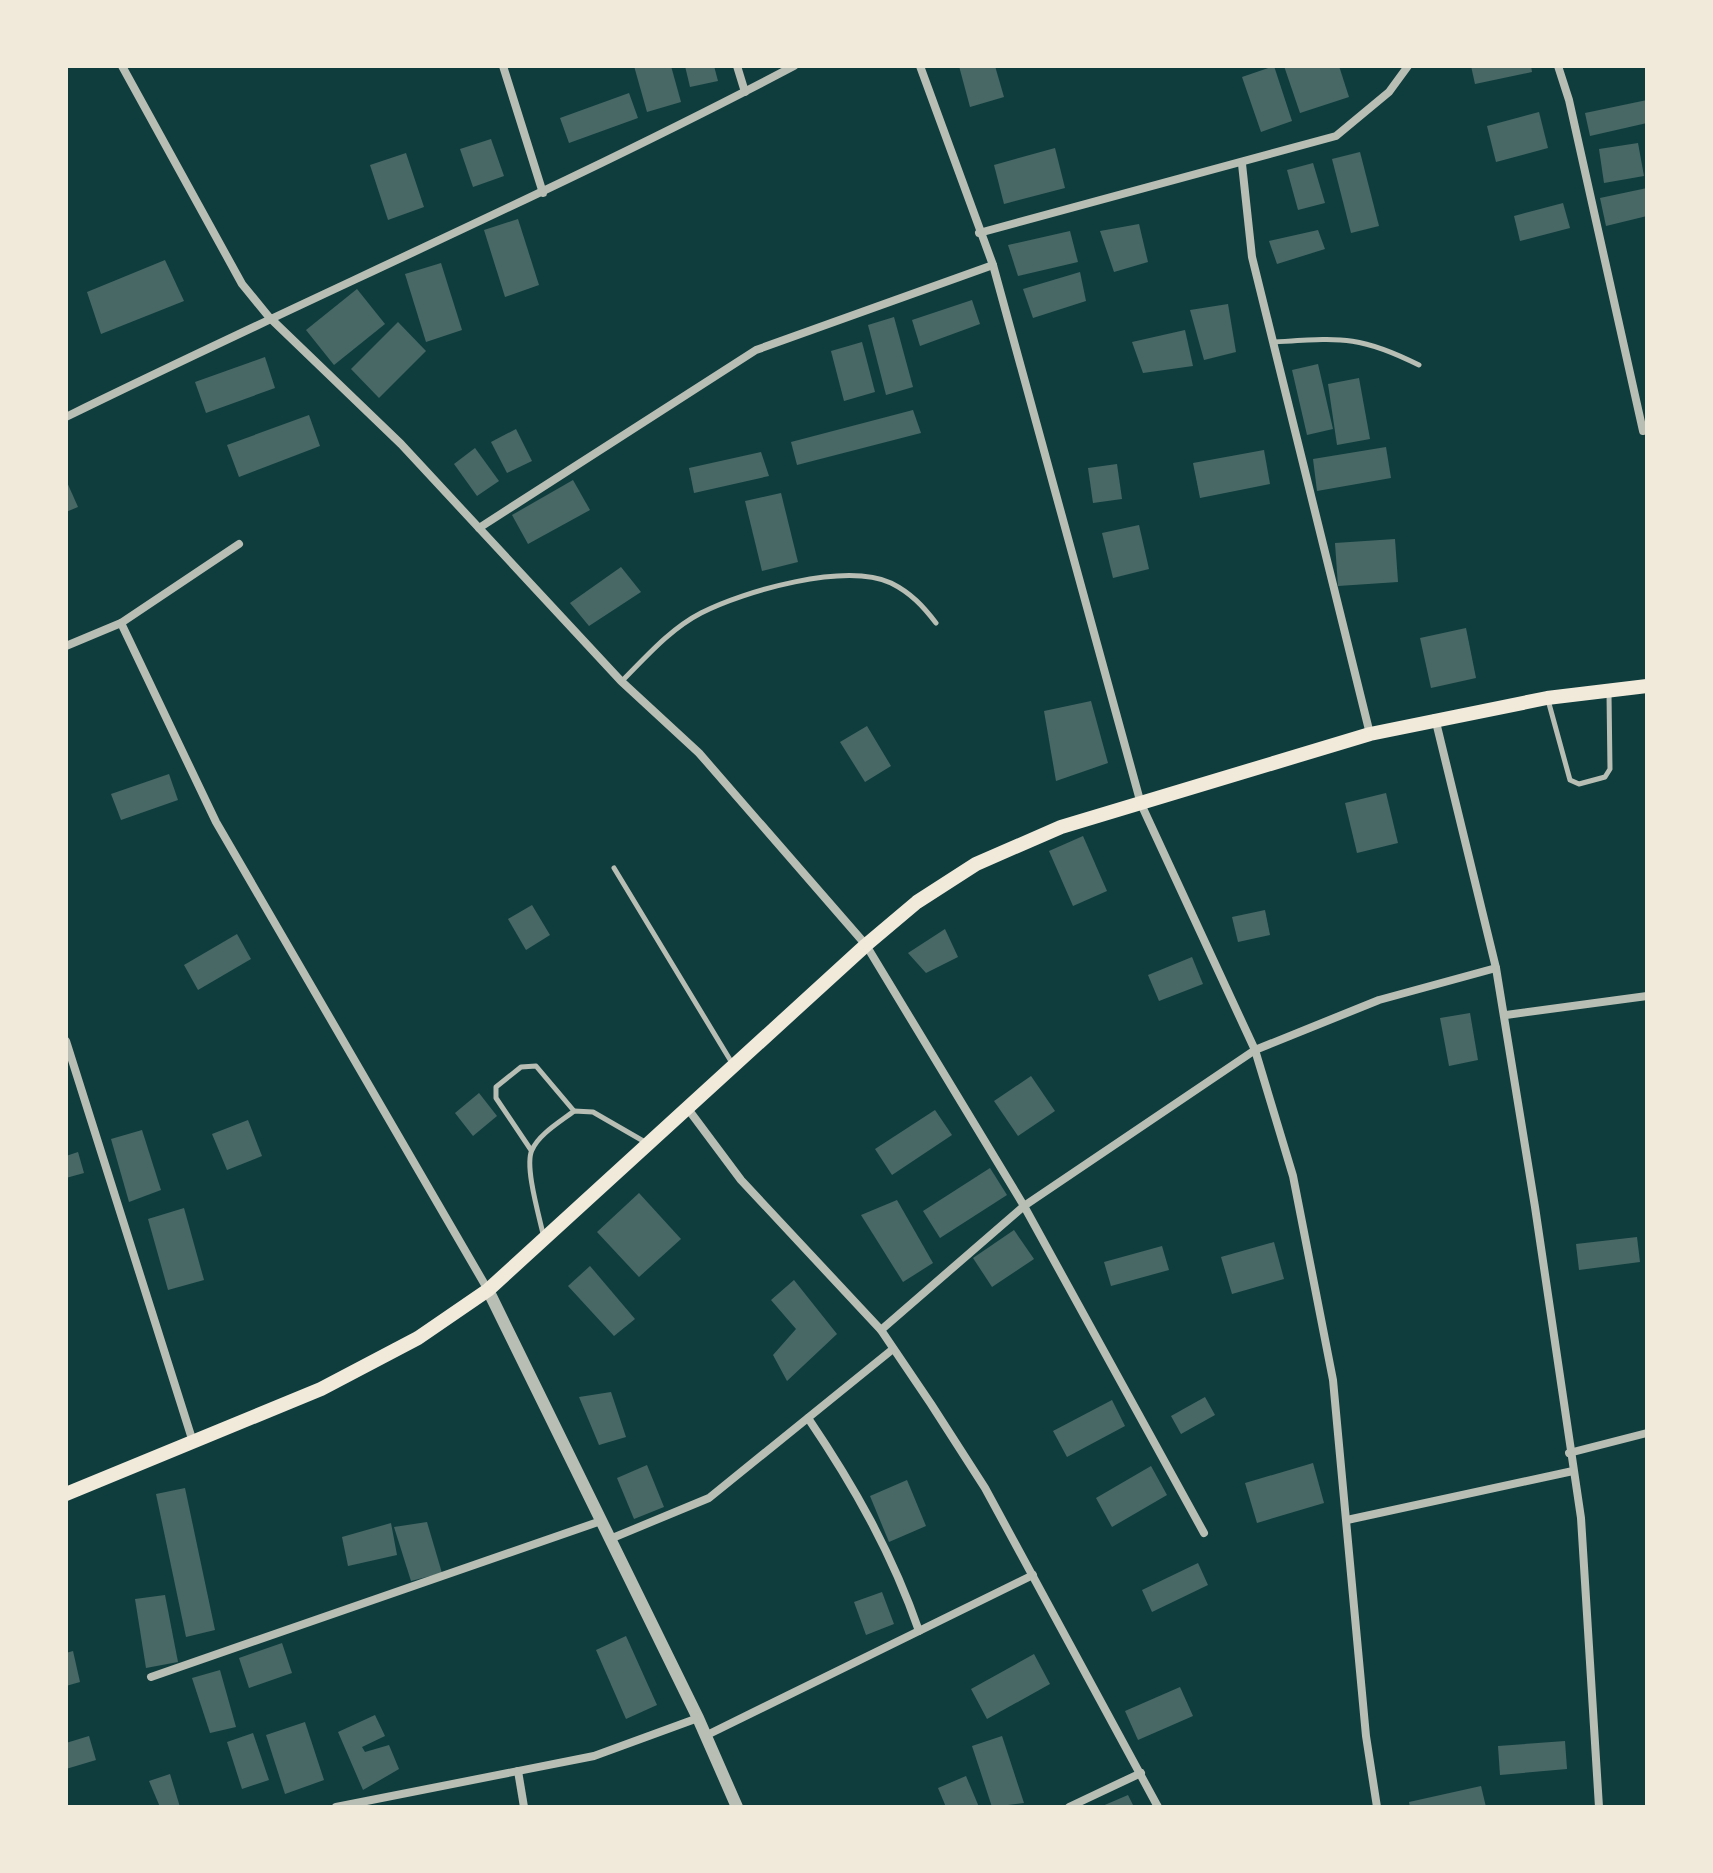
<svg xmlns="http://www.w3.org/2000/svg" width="1713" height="1873" font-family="'Source Sans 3',sans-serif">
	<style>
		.building { fill: #486865 }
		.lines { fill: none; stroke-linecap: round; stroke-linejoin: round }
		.service { stroke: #b8beb3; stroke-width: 5 }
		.minor { stroke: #b8beb3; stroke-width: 8 }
		.tertiary { stroke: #b8beb3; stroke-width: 12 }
		.secondary { stroke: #f1e9da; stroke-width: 14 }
	</style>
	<rect width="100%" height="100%" fill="#0f3d3e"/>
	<g class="building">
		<polygon points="634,66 671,66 681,102 647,112"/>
		<polygon points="685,66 714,66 718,81 690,87"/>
		<polygon points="959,66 995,66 1004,97 970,107"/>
		<polygon points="1274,66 1292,121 1261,132 1242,77"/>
		<polygon points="1284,66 1339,66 1349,97 1300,113"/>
		<polygon points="1471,66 1531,66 1532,72 1475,84"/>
		<polygon points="629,93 638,118 569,143 560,118"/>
		<polygon points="1647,100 1647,123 1590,136 1585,113"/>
		<polygon points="1539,112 1548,148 1496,162 1487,126"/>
		<polygon points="491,139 504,176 473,187 460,149"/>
		<polygon points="1638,143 1644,176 1604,183 1599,149"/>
		<polygon points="1055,148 1065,188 1004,204 994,165"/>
		<polygon points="1360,152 1379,226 1351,233 1332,159"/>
		<polygon points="406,153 424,207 388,220 370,165"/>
		<polygon points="1313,163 1325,203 1298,210 1287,170"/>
		<polygon points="1647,188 1647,216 1606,226 1600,198"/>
		<polygon points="1563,203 1570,228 1520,241 1514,216"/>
		<polygon points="518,219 539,285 505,297 484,230"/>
		<polygon points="1139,224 1148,262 1114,272 1100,231"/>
		<polygon points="1318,230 1325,249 1277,264 1269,241"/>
		<polygon points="1070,231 1078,262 1018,276 1008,245"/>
		<polygon points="165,260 184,301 101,334 87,292"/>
		<polygon points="441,263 462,330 426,342 405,274"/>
		<polygon points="1080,272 1086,301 1033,318 1023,289"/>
		<polygon points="357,289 385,324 334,365 306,330"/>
		<polygon points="972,300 980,324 920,346 912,320"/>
		<polygon points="1228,304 1236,352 1204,360 1190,310"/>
		<polygon points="894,317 913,387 886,395 868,325"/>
		<polygon points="398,322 426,351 379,398 351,369"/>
		<polygon points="1185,330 1193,366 1143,373 1132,342"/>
		<polygon points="862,342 875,392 844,401 831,351"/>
		<polygon points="265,357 275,388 206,413 195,382"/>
		<polygon points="1318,364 1333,429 1307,435 1292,370"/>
		<polygon points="1359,378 1370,439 1337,445 1328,384"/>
		<polygon points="913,410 921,433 797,465 791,442"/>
		<polygon points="309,415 320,446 239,477 227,445"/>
		<polygon points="516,429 532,461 507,473 491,442"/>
		<polygon points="1386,447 1391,478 1317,491 1313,459"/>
		<polygon points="475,448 499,481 477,496 454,464"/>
		<polygon points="1264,450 1270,484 1200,498 1193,463"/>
		<polygon points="761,452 769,476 694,493 689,468"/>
		<polygon points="1117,464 1122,499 1093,503 1088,468"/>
		<polygon points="66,480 78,507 66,512"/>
		<polygon points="573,480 590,510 528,544 512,515"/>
		<polygon points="781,493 798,562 762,571 745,501"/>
		<polygon points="1139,525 1149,569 1113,578 1102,533"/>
		<polygon points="1395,539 1398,582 1338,586 1335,543"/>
		<polygon points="621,567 641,592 589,626 570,603"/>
		<polygon points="1466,628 1476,678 1431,688 1420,638"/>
		<polygon points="1091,701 1108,763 1056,781 1044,711"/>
		<polygon points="867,726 891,766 865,782 840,742"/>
		<polygon points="169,774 178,800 121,820 111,794"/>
		<polygon points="1386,793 1398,843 1357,853 1345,803"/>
		<polygon points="1083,836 1107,891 1073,906 1049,851"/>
		<polygon points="532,905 550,935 526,950 508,919"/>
		<polygon points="1265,910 1270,935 1238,942 1232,917"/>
		<polygon points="945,929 958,957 926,973 908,953"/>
		<polygon points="237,934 251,959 198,990 184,965"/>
		<polygon points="1192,957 1203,984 1159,1001 1148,975"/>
		<polygon points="1470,1013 1478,1060 1449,1066 1440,1018"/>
		<polygon points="1031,1076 1055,1111 1018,1136 994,1101"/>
		<polygon points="479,1093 497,1116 473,1136 455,1113"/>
		<polygon points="935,1110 952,1135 892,1175 875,1149"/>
		<polygon points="248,1120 262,1156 227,1170 212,1134"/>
		<polygon points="142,1130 161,1190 129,1202 111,1139"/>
		<polygon points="78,1152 84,1173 66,1178 66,1156"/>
		<polygon points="990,1168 1007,1195 940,1238 923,1211"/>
		<polygon points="639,1193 681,1239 639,1277 597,1232"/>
		<polygon points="897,1200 933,1263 903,1282 861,1215"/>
		<polygon points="184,1208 204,1280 168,1290 148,1219"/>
		<polygon points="1014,1230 1034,1259 992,1287 973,1258"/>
		<polygon points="1637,1237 1640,1262 1579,1270 1576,1244"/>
		<polygon points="1274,1242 1284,1279 1232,1294 1221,1257"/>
		<polygon points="1162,1246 1169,1270 1111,1286 1104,1262"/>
		<polygon points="590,1266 635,1319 614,1336 568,1286"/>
		<polygon points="794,1280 837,1334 787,1381 773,1355 796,1329 771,1300"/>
		<polygon points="611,1392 626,1437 599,1445 579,1397"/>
		<polygon points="1205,1397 1215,1415 1181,1434 1171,1416"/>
		<polygon points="1112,1400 1125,1426 1067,1457 1053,1431"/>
		<polygon points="1313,1463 1324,1503 1257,1523 1245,1483"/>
		<polygon points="647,1465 664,1507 634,1519 617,1478"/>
		<polygon points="1151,1466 1167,1495 1112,1527 1096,1498"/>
		<polygon points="907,1480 926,1526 889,1542 870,1496"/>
		<polygon points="185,1488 215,1630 186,1637 156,1494"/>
		<polygon points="427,1522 442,1573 411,1581 394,1527"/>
		<polygon points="391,1523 397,1555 348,1566 342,1537"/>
		<polygon points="1198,1563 1208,1585 1152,1612 1142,1590"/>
		<polygon points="882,1592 894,1624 866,1635 854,1602"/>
		<polygon points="165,1595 178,1662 146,1668 135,1599"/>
		<polygon points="626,1636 657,1705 626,1719 596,1650"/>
		<polygon points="282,1643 292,1673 249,1688 239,1658"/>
		<polygon points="73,1651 80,1682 66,1686 66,1653"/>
		<polygon points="1034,1654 1050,1684 987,1719 971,1689"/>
		<polygon points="220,1670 236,1727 210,1733 192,1678"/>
		<polygon points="1180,1687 1193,1716 1138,1740 1125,1711"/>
		<polygon points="375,1715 385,1736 362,1747 365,1752 389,1745 399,1769 363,1790 338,1732"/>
		<polygon points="305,1722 324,1780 285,1794 266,1735"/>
		<polygon points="253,1733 269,1780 242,1789 227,1742"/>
		<polygon points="89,1736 96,1760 66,1769 66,1743"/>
		<polygon points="1002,1736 1024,1803 992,1807 972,1746"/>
		<polygon points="1565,1741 1567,1769 1500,1775 1498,1746"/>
		<polygon points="170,1774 180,1807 160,1807 149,1781"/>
		<polygon points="966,1776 979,1807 946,1807 938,1788"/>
		<polygon points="1481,1786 1486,1807 1410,1807 1409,1802"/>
		<polygon points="1128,1795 1134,1807 1100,1807"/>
	</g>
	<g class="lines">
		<g class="service">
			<path d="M1275 342C1341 338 1359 335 1419 365"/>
			<path d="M622 681C646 657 670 629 701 613 744 591 845 562 891 583 911 593 923 606 936 623"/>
			<polyline points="1548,700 1570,780 1579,784 1605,777 1610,769 1609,694"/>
			<polyline points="614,868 732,1063"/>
			<polyline points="531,1150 496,1098 496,1087 521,1067 536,1066 574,1111"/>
			<path d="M544 1238C540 1219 524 1166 532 1150 539 1134 560 1122 574 1111L593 1112 645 1142"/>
		</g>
		<g class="minor">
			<polyline points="122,66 242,284 269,317 401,444 621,681 699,753 866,945 1024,1206 1204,1533"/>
			<polyline points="503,66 543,193"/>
			<polyline points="737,66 745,92"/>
			<polyline points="920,66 993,265 1141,804 1255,1050 1293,1176 1333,1380 1366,1736 1377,1807"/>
			<polyline points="1558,66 1569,100 1643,431"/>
			<polyline points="1242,164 1252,257 1370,734"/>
			<polyline points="979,233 1336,136 1389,92 1408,66"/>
			<path d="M66 417C308 298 556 191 794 66"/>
			<polyline points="479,528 756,350 993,265"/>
			<polyline points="121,623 216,822 488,1290"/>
			<polyline points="66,646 121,623 239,544"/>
			<polyline points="1435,718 1496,968 1535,1207 1581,1518 1599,1807"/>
			<polyline points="1506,1015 1647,996"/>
			<polyline points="66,1041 193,1442"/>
			<polyline points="688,1109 741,1180 881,1330 931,1404 985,1488 1158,1807"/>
			<polyline points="881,1330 1024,1206 1255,1050 1379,1000 1496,968"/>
			<path d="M808 1418C854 1486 892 1553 919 1631"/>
			<polyline points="1569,1453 1647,1433"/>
			<polyline points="1347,1520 1573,1471"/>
			<polyline points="610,1539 709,1498 893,1349"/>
			<polyline points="151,1677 601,1521"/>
			<polyline points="705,1736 1033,1575"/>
			<polyline points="518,1771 524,1807"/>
			<polyline points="336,1807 594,1756 698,1718"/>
			<polyline points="1069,1807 1141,1773"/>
		</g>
		<polyline class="tertiary" points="488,1290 698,1718 737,1807"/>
		<polyline class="secondary" points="66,1494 321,1389 418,1338 488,1290 866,945 917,902 976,864 1061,827 1370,734 1547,698 1647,686"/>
	</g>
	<rect width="1713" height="1873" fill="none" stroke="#f1e9da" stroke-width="136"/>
</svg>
